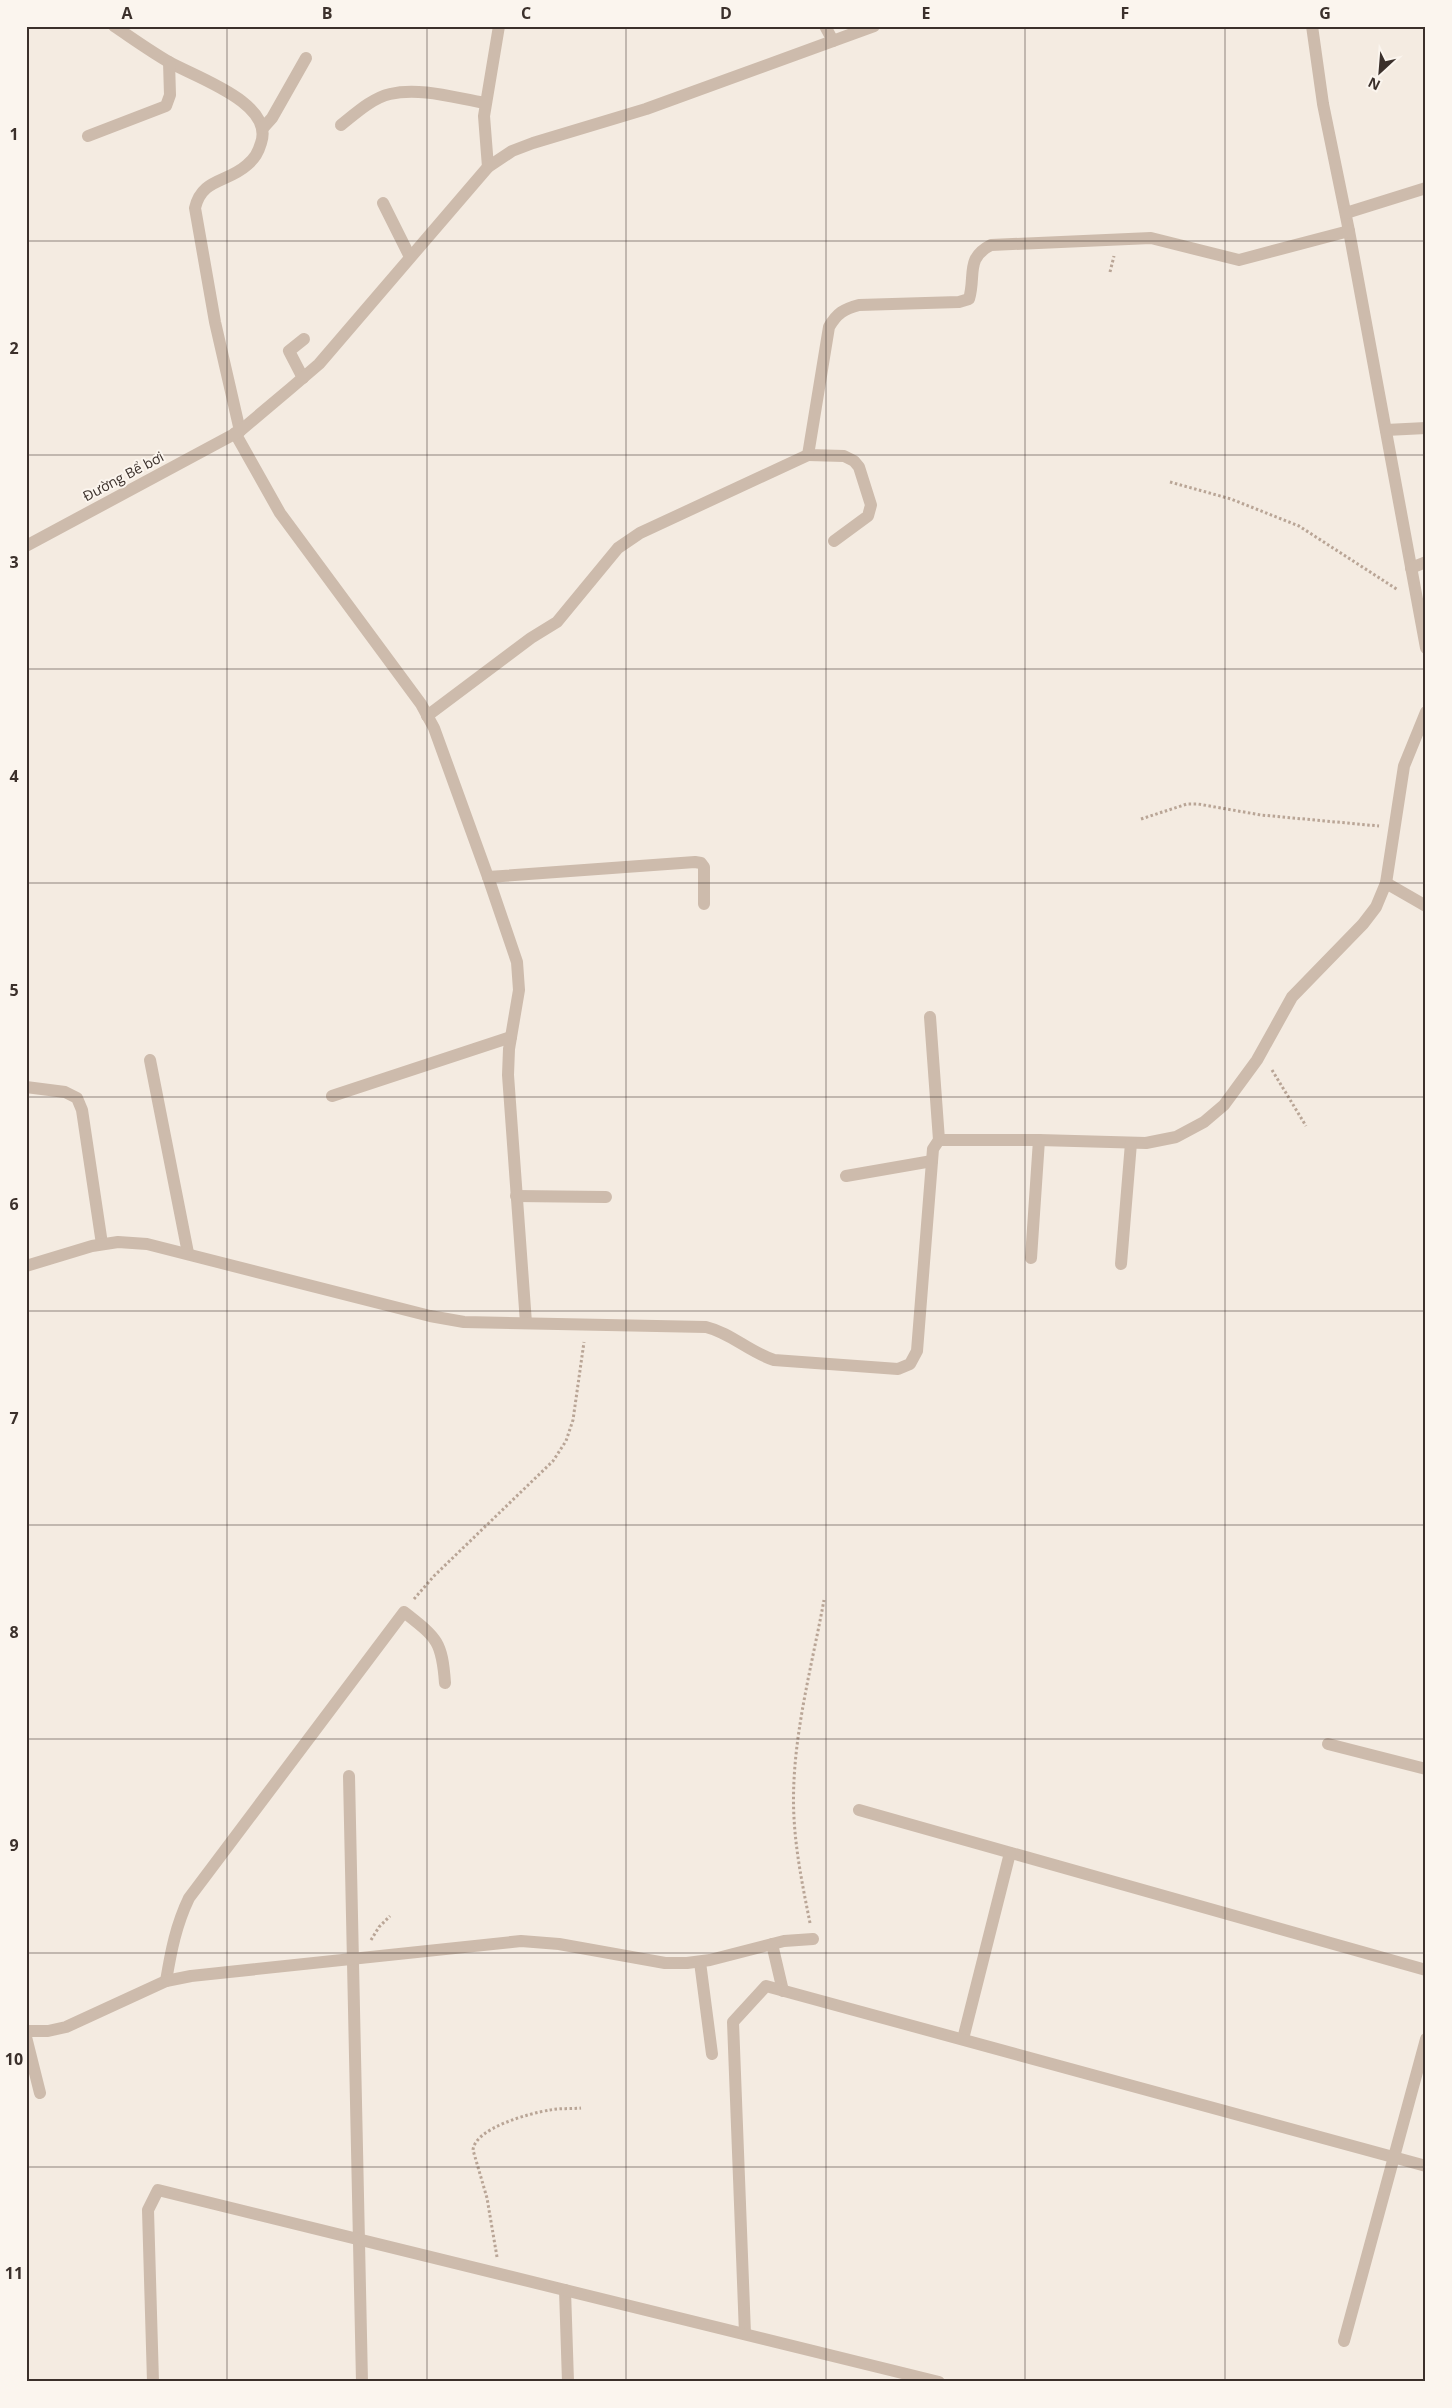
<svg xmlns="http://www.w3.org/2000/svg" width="1452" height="2408" font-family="'Open Sans',sans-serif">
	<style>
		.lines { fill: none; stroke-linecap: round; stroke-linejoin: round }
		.path { stroke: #b9a596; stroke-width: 3; stroke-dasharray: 2.5 2.5; stroke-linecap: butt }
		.minor { stroke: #cdbbac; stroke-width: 12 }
		.grid { fill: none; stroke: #3b302b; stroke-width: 1; stroke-opacity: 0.55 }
		.labels { text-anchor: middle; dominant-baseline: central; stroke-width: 4; stroke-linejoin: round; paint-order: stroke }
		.street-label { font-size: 14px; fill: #3b302b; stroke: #fbf5ee }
		.neatline { fill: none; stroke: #3b302b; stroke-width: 2 }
		.grid-label { font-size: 16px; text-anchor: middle; font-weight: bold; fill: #3b302b }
	</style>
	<rect width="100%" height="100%" fill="#f4ebe1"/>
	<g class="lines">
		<g class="path">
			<polyline points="1110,272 1114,256"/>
			<polyline points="1170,482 1231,499 1299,526 1398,590"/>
			<polyline points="1141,819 1187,804 1198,804 1261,815 1379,826"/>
			<polyline points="1272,1070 1306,1126"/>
			<polyline points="414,1599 434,1576 553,1461 566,1441 573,1420 584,1342"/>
			<path d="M810 1923C803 1888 796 1854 794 1818 790 1745 811 1671 824 1600"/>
			<polyline points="371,1940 379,1927 390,1916"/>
			<path d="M497 2257 487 2198 473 2150C475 2128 530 2113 550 2110 560 2108 571 2109 581 2108"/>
		</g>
		<g class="minor">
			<path d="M114 26C132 38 150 51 169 62 195 77 275 103 261 143 258 153 255 158 247 165 227 183 202 178 195 208L215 322 240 431"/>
			<polyline points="825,26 833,41"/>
			<polyline points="1312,26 1323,104 1349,231 1426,648"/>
			<path d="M341 125C355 114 372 98 390 94 420 87 455 98 485 103"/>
			<polyline points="263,128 272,118 306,58"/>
			<polyline points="88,136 166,106 170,95 169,62"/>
			<polyline points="488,167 484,116 499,26"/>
			<polyline points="383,203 410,257"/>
			<polyline points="1346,213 1426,188"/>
			<polyline points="303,378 289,351 304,339"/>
			<polyline points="1386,430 1426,428"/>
			<polyline points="235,433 280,513 421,704 434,728 488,877 517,962 519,990 509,1049 508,1075 526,1323"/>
			<path d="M834 541 868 516 871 505 859 467 854 461 844 456 808 455 829 327C837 313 844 309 859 305L959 302 969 299C976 276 965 258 991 245L1151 238 1239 260 1349 231"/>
			<polyline points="26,546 240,431 291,388 319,364 488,167 512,151 533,143 646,109 874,26"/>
			<polyline points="1411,568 1426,562"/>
			<polyline points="427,716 531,638 557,622 618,548 640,533 808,455"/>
			<polyline points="488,877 695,862 701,863 704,867 704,904"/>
			<polyline points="1386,883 1426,906"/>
			<polyline points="150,1060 188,1253"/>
			<polyline points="26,1087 65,1092 77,1098 82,1110 102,1244"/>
			<polyline points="332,1096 511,1037"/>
			<polyline points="939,1140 1039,1140 1146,1143 1176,1137 1204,1122 1224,1105 1257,1060 1292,997 1363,924 1376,907 1386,883 1404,766 1426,712"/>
			<polyline points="846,1176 932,1161"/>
			<polyline points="516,1196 606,1197"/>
			<polyline points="1031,1258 1039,1140"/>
			<polyline points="1121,1264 1131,1143"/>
			<path d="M26 1266 92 1246 118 1242 147 1244 430 1316 464 1322 706 1327C731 1333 749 1352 774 1360L898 1369 910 1364 917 1351 933 1149 939 1140 930 1017"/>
			<polyline points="1328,1744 1426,1769"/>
			<polyline points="349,1776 362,2382"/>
			<polyline points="859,1810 1426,1970"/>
			<polyline points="772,1944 783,1991"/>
			<polyline points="700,1962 712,2054"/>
			<path d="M166 1981C171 1951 176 1925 189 1898L404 1612C437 1638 442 1641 445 1683"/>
			<polyline points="26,2031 48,2031 66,2027 166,1981 191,1976 521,1941 559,1944 665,1963 687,1963 710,1960 784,1941 813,1939"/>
			<polyline points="26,2037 40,2093"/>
			<polyline points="963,2039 1010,1853"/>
			<polyline points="565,2290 568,2382"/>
			<polyline points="745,2334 733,2022 766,1986 1426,2166"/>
			<polyline points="1344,2341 1426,2039"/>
			<polyline points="153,2382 148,2210 158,2190 939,2382"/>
		</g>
	</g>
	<path class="grid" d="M227 26V2382M427 26V2382M626 26V2382M826 26V2382M1025 26V2382M1225 26V2382M26 241H1426M26 455H1426M26 669H1426M26 883H1426M26 1097H1426M26 1311H1426M26 1525H1426M26 1739H1426M26 1953H1426M26 2167H1426"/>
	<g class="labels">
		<g class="street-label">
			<text transform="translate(123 476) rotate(-28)">Đường Bể bơi</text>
		</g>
	</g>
	<rect width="1452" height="2408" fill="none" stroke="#fbf5ee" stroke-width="55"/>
	<g transform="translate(1380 72) rotate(206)" stroke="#fbf5ee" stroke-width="4" paint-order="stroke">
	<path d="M0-4L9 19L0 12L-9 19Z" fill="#3b302b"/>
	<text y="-8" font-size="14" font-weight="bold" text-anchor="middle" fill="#3b302b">N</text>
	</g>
	<rect x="28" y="28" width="1396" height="2352" class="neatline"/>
	<g class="grid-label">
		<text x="127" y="19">A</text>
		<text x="327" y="19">B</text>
		<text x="526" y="19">C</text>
		<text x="726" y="19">D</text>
		<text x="926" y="19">E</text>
		<text x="1125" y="19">F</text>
		<text x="1325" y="19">G</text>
		<text x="14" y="140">1</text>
		<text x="14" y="354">2</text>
		<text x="14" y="568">3</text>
		<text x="14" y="782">4</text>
		<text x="14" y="996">5</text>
		<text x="14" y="1210">6</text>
		<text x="14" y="1424">7</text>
		<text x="14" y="1638">8</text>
		<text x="14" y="1851">9</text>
		<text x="14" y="2065">10</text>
		<text x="14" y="2279">11</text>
	</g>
</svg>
